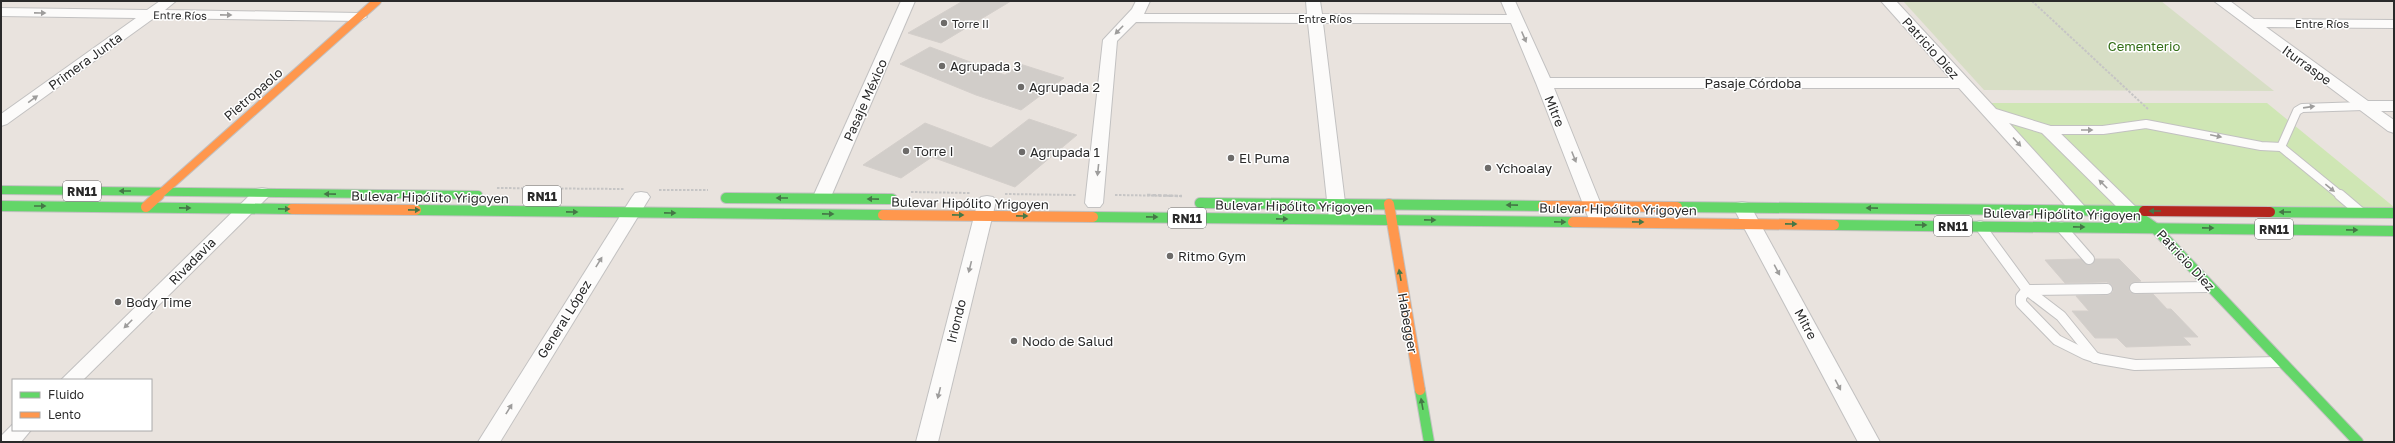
<svg xmlns="http://www.w3.org/2000/svg" width="2395" height="443" font-family="'Golos Text',sans-serif">
	<style>
		.green { fill: #cfe6b4 }
		.cemetery { fill: #d7dec5 }
		.building { fill: #d1cdc9; stroke: #d4cfcb }
		.lines { fill: none; stroke-linecap: round; stroke-linejoin: round }
		.lane-far1-casing { stroke: #c2c1c1; stroke-width: 10 }
		.lane-casing { stroke: #c2c1c1; stroke-width: 12 }
		.street-casing { stroke: #c2c1c1; stroke-width: 2 }
		.fast-far1-casing { stroke: #c2c1c1; stroke-width: 10 }
		.fast-casing { stroke: #c2c1c1; stroke-width: 12 }
		.slow-far1-casing { stroke: #c2c1c1; stroke-width: 10 }
		.slow-casing { stroke: #c2c1c1; stroke-width: 12 }
		.jam-casing { stroke: #c2c1c1; stroke-width: 12 }
		.path-far1 { stroke: #c6c5c5; stroke-width: 2; stroke-dasharray: 2.5 1.5; stroke-linecap: butt }
		.path { stroke: #c6c5c5; stroke-width: 2.5; stroke-dasharray: 3.5 2; stroke-linecap: butt }
		.lane-far1 { stroke: #fcfbfa; stroke-width: 8 }
		.lane { stroke: #fcfbfa; stroke-width: 10 }
		.street { fill: #fcfbfa; fill-rule: evenodd }
		.fast-far1 { stroke: #63d668; stroke-width: 8 }
		.fast { stroke: #63d668; stroke-width: 10 }
		.slow-far1 { stroke: #ff974d; stroke-width: 8 }
		.slow { stroke: #ff974d; stroke-width: 10 }
		.jam { stroke: #b3261e; stroke-width: 10 }
		.oneway { fill: #9e9d9c }
		.oneway2 { fill: #447746 }
		.poi-dot { fill: #6d6b69; stroke: #fff; stroke-width: 1.5 }
		.labels { text-anchor: middle; dominant-baseline: central; stroke-width: 3; stroke-linejoin: round; paint-order: stroke }
		.far-street-label { font-size: 11px; fill: #2a2a2a; stroke: #fff }
		.far-poi-label { font-size: 11px; fill: #2a2a2a; stroke: #fff; text-anchor: start }
		.shield { fill: #fff; stroke: #6a6a6a; stroke-width: 1 }
		.shield-label { font-size: 12px; font-weight: bold; fill: #2a2a2a }
		.park-label { font-size: 13px; fill: #316d14; stroke: #fff }
		.street-label { font-size: 13px; fill: #2a2a2a; stroke: #fff }
		.poi-label { font-size: 13px; fill: #2a2a2a; stroke: #fff; text-anchor: start }
	</style>
	<rect width="100%" height="100%" fill="#e9e3de"/>
	<polygon class="green" points="1981,103 2267,103 2394,207 2073,205"/>
	<polygon class="cemetery" points="1903,1 2161,1 2274,91 1984,90"/>
	<g class="building">
		<polygon points="963,1 1011,1 941,43 908,33"/>
		<polygon points="930,47 1005,75 1020,64 1064,78 1021,110 976,95 900,64"/>
		<polygon points="1029,119 1077,135 1015,187 932,157 901,178 863,165 925,123 991,148"/>
		<polygon points="2081,259 2090,265 2095,259 2119,259 2141,281 2131,283 2129,288 2130,292 2135,294 2153,294 2167,309 2171,309 2198,337 2183,337 2191,345 2126,347 2117,338 2095,338 2072,311 2089,311 2076,296 2110,295 2113,292 2112,285 2107,282 2065,283 2045,260"/>
	</g>
	<g class="lines">
		<g class="lane-far1-casing">
			<g id="lane-far1">
				<polyline points="2048,130 2103,130 2146,124 2261,146 2281,147 2341,196"/>
				<polyline points="2281,147 2297,111 2302,108 2363,106"/>
			</g>
		</g>
		<g class="lane-casing">
			<g id="lane">
				<polyline points="2340,195 2360,212"/>
				<polyline points="1980,226 2027,290 2061,316 2095,358"/>
				<polyline points="2061,227 2089,259"/>
				<polyline points="2135,288 2208,287"/>
				<polyline points="2107,289 2027,290 2021,297 2021,303 2057,340 2085,354 2100,359 2135,365 2279,362"/>
			</g>
		</g>
		<g class="street-casing">
			<g id="street">
				<polygon points="160,1 176,1 165,10 360,13 367,17 360,21 154,18 7,124 1,126 1,114 136,18 1,16 1,8 147,10"/>
				<polygon points="901,1 915,1 830,199 827,203 815,203 812,199"/>
				<polygon points="1136,1 1150,1 1144,14 1307,14 1306,1 1320,1 1322,14 1507,15 1501,1 1515,1 1550,78 1950,78 1881,1 1896,1 1996,109 2054,127 2140,211 2137,215 2125,215 2042,133 2009,123 2088,210 2085,214 2073,214 1959,88 1554,88 1608,222 1605,226 1593,226 1590,222 1536,83 1511,23 1323,23 1347,219 1344,223 1332,223 1329,219 1308,23 1136,22 1117,41 1103,203 1100,207 1088,207 1085,203 1103,40 1132,9"/>
				<polygon points="2214,1 2230,1 2254,19 2394,20 2394,28 2266,27 2368,101 2394,101 2394,111 2381,111 2394,120 2394,133 2388,131"/>
				<polygon points="262,188 268,189 271,193 268,197 83,380 61,380 256,189"/>
				<polygon points="641,192 647,193 650,197 500,442 478,442 632,197 635,193"/>
				<polygon points="987,196 993,197 996,201 938,442 916,442 978,201 981,197"/>
				<polygon points="1742,202 1748,203 1751,207 1880,442 1858,442 1733,207 1736,203"/>
				<polygon points="13,424 13,430 31,430 21,442 1,442 1,436"/>
			</g>
		</g>
		<g class="fast-far1-casing">
			<polyline id="fast-far1" points="1,190 478,195"/>
		</g>
		<g class="fast-casing">
			<g id="fast">
				<polyline points="726,198 892,199"/>
				<polyline points="1200,203 1543,206"/>
				<polyline points="1,206 292,209"/>
				<polyline points="1677,207 2144,211"/>
				<polyline points="416,210 883,215"/>
				<polyline points="2131,211 2155,228 2358,442"/>
				<polyline points="2270,212 2394,213"/>
				<polyline points="1093,217 1573,222"/>
				<polyline points="1834,225 2394,231"/>
				<polyline points="1420,390 1429,442"/>
			</g>
		</g>
		<g class="slow-far1-casing">
			<polyline id="slow-far1" points="158,196 377,1"/>
		</g>
		<g class="slow-casing">
			<g id="slow">
				<polyline points="1389,204 1420,390"/>
				<polyline points="1543,206 1677,207"/>
				<polyline points="146,207 159,195"/>
				<polyline points="292,209 416,210"/>
				<polyline points="883,215 1093,217"/>
				<polyline points="1573,222 1834,225"/>
			</g>
		</g>
		<g class="jam-casing">
			<polyline id="jam" points="2144,211 2270,212"/>
		</g>
		<g class="path-far1">
			<polyline points="2032,1 2149,110"/>
			<polyline points="497,188 624,189"/>
			<polyline points="659,190 708,190"/>
			<polyline points="911,192 970,193"/>
			<polyline points="1005,194 1076,195"/>
			<polyline points="1115,195 1182,196"/>
		</g>
		<polyline class="path" points="1147,195 1182,196"/>
		<use href="#lane-far1" class="lane-far1"/>
		<use href="#lane" class="lane"/>
		<use href="#street" class="street"/>
		<use href="#fast-far1" class="fast-far1"/>
		<use href="#fast" class="fast"/>
		<use href="#slow-far1" class="slow-far1"/>
		<use href="#slow" class="slow"/>
		<use href="#jam" class="jam"/>
	</g>
	<defs><path id="oneway-solid" d="M-6-.8H1V-3.2L6.5 0L1 3.2V.8H-6Z"/></defs>
	<g class="oneway">
		<use href="#oneway-solid" transform="translate(40 13) rotate(1)"/>
		<use href="#oneway-solid" transform="translate(226 15) rotate(1)"/>
		<use href="#oneway-solid" transform="translate(1119 30) rotate(134)"/>
		<use href="#oneway-solid" transform="translate(1524 37) rotate(67)"/>
		<use href="#oneway-solid" transform="translate(33 99) rotate(-36)"/>
		<use href="#oneway-solid" transform="translate(2309 107) rotate(-8)"/>
		<use href="#oneway-solid" transform="translate(2087 130)"/>
		<use href="#oneway-solid" transform="translate(2216 136) rotate(12)"/>
		<use href="#oneway-solid" transform="translate(2017 142) rotate(48)"/>
		<use href="#oneway-solid" transform="translate(1574 157) rotate(68)"/>
		<use href="#oneway-solid" transform="translate(1098 170) rotate(96)"/>
		<use href="#oneway-solid" transform="translate(2103 184) rotate(-135)"/>
		<use href="#oneway-solid" transform="translate(2330 188) rotate(39)"/>
		<use href="#oneway-solid" transform="translate(599 262) rotate(-58)"/>
		<use href="#oneway-solid" transform="translate(970 267) rotate(104)"/>
		<use href="#oneway-solid" transform="translate(1777 270) rotate(62)"/>
		<use href="#oneway-solid" transform="translate(128 324) rotate(135)"/>
		<use href="#oneway-solid" transform="translate(1838 385) rotate(62)"/>
		<use href="#oneway-solid" transform="translate(939 393) rotate(104)"/>
		<use href="#oneway-solid" transform="translate(509 409) rotate(-58)"/>
	</g>
	<g class="oneway2">
		<use href="#oneway-solid" transform="translate(125 191) rotate(-180)"/>
		<use href="#oneway-solid" transform="translate(330 194) rotate(-179)"/>
		<use href="#oneway-solid" transform="translate(782 198) rotate(-180)"/>
		<use href="#oneway-solid" transform="translate(873 199) rotate(-179)"/>
		<use href="#oneway-solid" transform="translate(1512 205) rotate(-179)"/>
		<use href="#oneway-solid" transform="translate(40 206)"/>
		<use href="#oneway-solid" transform="translate(185 208) rotate(1)"/>
		<use href="#oneway-solid" transform="translate(1872 208) rotate(-179)"/>
		<use href="#oneway-solid" transform="translate(284 209) rotate(1)"/>
		<use href="#oneway-solid" transform="translate(414 210) rotate(1)"/>
		<use href="#oneway-solid" transform="translate(2155 211) rotate(-180)"/>
		<use href="#oneway-solid" transform="translate(572 212) rotate(1)"/>
		<use href="#oneway-solid" transform="translate(2285 212) rotate(-180)"/>
		<use href="#oneway-solid" transform="translate(670 213) rotate(1)"/>
		<use href="#oneway-solid" transform="translate(828 214) rotate(1)"/>
		<use href="#oneway-solid" transform="translate(958 215) rotate(1)"/>
		<use href="#oneway-solid" transform="translate(1022 216) rotate(1)"/>
		<use href="#oneway-solid" transform="translate(1152 217) rotate(1)"/>
		<use href="#oneway-solid" transform="translate(1282 219) rotate(1)"/>
		<use href="#oneway-solid" transform="translate(1430 220) rotate(1)"/>
		<use href="#oneway-solid" transform="translate(1560 222) rotate(1)"/>
		<use href="#oneway-solid" transform="translate(1638 222) rotate(1)"/>
		<use href="#oneway-solid" transform="translate(1791 224) rotate(1)"/>
		<use href="#oneway-solid" transform="translate(1921 225) rotate(1)"/>
		<use href="#oneway-solid" transform="translate(2079 227) rotate(1)"/>
		<use href="#oneway-solid" transform="translate(2208 228) rotate(1)"/>
		<use href="#oneway-solid" transform="translate(2352 230) rotate(1)"/>
		<use href="#oneway-solid" transform="translate(1400 275) rotate(-100)"/>
		<use href="#oneway-solid" transform="translate(1422 404) rotate(-100)"/>
	</g>
	<g class="poi-dot">
		<circle cx="944" cy="23" r="4"/>
		<circle cx="942" cy="66" r="4"/>
		<circle cx="1021" cy="87" r="4"/>
		<circle cx="906" cy="151" r="4"/>
		<circle cx="1022" cy="152" r="4"/>
		<circle cx="1231" cy="158" r="4"/>
		<circle cx="1488" cy="168" r="4"/>
		<circle cx="1170" cy="256" r="4"/>
		<circle cx="118" cy="302" r="4"/>
		<circle cx="1014" cy="341" r="4"/>
	</g>
	<g class="labels">
		<g class="far-street-label">
			<text transform="translate(180 15) rotate(1)">Entre Ríos</text>
			<text x="1325" y="18">Entre Ríos</text>
			<text x="2322" y="23">Entre Ríos</text>
		</g>
		<g class="far-poi-label">
			<text x="952" y="23">Torre II</text>
		</g>
		<g class="shield">
			<rect x="63" y="181" width="38" height="20" rx="3"/>
			<rect x="523" y="186" width="38" height="20" rx="3"/>
			<rect x="1168" y="208" width="38" height="20" rx="3"/>
			<rect x="1934" y="216" width="38" height="20" rx="3"/>
			<rect x="2255" y="219" width="38" height="20" rx="3"/>
		</g>
		<g class="shield-label">
			<text x="82" y="191">RN11</text>
			<text x="542" y="196">RN11</text>
			<text x="1187" y="218">RN11</text>
			<text x="1953" y="226">RN11</text>
			<text x="2274" y="229">RN11</text>
		</g>
		<g class="park-label">
			<text x="2144" y="46">Cementerio</text>
		</g>
		<g class="street-label">
			<text transform="translate(1931 48) rotate(48)">Patricio Diez</text>
			<text transform="translate(85 61) rotate(-36)">Primera Junta</text>
			<text transform="translate(2307 65) rotate(36)">Iturraspe</text>
			<text x="1753" y="83">Pasaje Córdoba</text>
			<text transform="translate(253 94) rotate(-41)">Pietropaolo</text>
			<text transform="translate(865 100) rotate(-66)">Pasaje México</text>
			<text transform="translate(1555 111) rotate(68)">Mitre</text>
			<text transform="translate(430 197) rotate(1)">Bulevar Hipólito Yrigoyen</text>
			<text transform="translate(970 203) rotate(1)">Bulevar Hipólito Yrigoyen</text>
			<text transform="translate(1294 206) rotate(1)">Bulevar Hipólito Yrigoyen</text>
			<text transform="translate(1618 209) rotate(1)">Bulevar Hipólito Yrigoyen</text>
			<text transform="translate(2062 214) rotate(1)">Bulevar Hipólito Yrigoyen</text>
			<text transform="translate(2186 260) rotate(47)">Patricio Diez</text>
			<text transform="translate(192 261) rotate(-45)">Rivadavia</text>
			<text transform="translate(564 319) rotate(-58)">General López</text>
			<text transform="translate(956 321) rotate(-76)">Iriondo</text>
			<text transform="translate(1408 323) rotate(80)">Habegger</text>
			<text transform="translate(1806 324) rotate(62)">Mitre</text>
		</g>
		<g class="poi-label">
			<text x="950" y="66">Agrupada 3</text>
			<text x="1029" y="87">Agrupada 2</text>
			<text x="914" y="151">Torre I</text>
			<text x="1030" y="152">Agrupada 1</text>
			<text x="1239" y="158">El Puma</text>
			<text x="1496" y="168">Ychoalay</text>
			<text x="1178" y="256">Ritmo Gym</text>
			<text x="126" y="302">Body Time</text>
			<text x="1022" y="341">Nodo de Salud</text>
		</g>
	</g>
	<rect width="2395" height="443" fill="none" stroke="#2a2a2a" stroke-width="4"/>
	<rect x="12" y="379" width="140" height="52" fill="#ffffff" stroke="#aaaaaa"/>
	<rect x="20" y="392" width="20" height="6" fill="#63d668" stroke="#aaaaaa"/>
	<text x="48" y="399" font-size="12" fill="#2a2a2a">Fluido</text>
	<rect x="20" y="412" width="20" height="6" fill="#ff974d" stroke="#aaaaaa"/>
	<text x="48" y="419" font-size="12" fill="#2a2a2a">Lento</text>
</svg>
